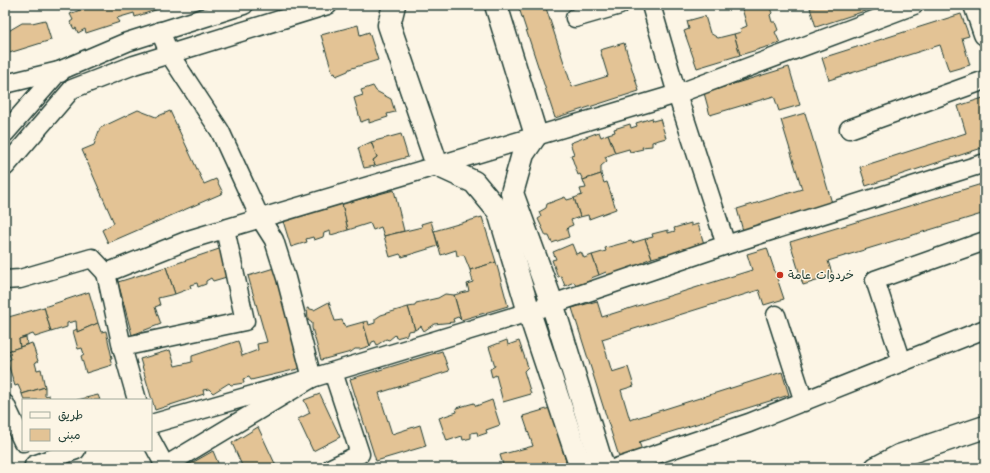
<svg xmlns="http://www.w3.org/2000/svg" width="990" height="473" font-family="Kalam,'Playpen Sans Arabic',sans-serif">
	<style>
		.building { fill: #e3c395; stroke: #1f3d34 }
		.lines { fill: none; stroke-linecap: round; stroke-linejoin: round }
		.minor-casing { stroke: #1f3d34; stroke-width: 21 }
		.tertiary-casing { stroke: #1f3d34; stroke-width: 25 }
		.secondary-casing { stroke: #1f3d34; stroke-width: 25 }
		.minor { stroke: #fcf5e5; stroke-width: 18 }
		.tertiary { stroke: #fcf5e5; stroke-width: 22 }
		.secondary { stroke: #fcf5e5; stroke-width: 22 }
		.poi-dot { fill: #c8321e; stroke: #fcf5e5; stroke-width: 1.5 }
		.labels { text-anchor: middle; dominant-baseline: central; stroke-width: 3; stroke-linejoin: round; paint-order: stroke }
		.poi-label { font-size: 12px; fill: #1f3d34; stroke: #fcf5e5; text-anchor: start }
	</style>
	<rect width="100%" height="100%" fill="#fcf5e5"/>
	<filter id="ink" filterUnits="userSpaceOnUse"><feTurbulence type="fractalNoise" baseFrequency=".025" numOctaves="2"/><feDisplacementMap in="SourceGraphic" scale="8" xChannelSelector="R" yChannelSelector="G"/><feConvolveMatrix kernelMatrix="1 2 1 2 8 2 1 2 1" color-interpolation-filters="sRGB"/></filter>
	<g filter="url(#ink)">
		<g class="building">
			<polygon points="92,5 170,5 135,17 134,13 117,18 120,22 86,33 85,29 78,33 76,28 74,29 70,22 73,20 70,14"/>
			<polygon points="518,5 545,5 572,87 608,76 600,50 624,43 639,91 555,118"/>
			<polygon points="741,5 769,6 772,13 770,15 772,22 775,22 778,30 775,32 780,43 740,55 734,34 741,32 740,29 747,26"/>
			<polygon points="820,5 883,5 816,27 810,8"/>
			<polygon points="961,14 969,36 962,38 970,65 949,71 940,45 829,80 822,58"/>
			<polygon points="705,16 710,33 718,38 734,34 740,55 697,68 684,31 689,29 687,21"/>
			<polygon points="45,20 51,40 6,54 5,33 22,23 32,23"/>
			<polygon points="358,25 360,35 369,32 378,60 349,69 348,71 336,76 335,73 333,74 321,35"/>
			<polygon points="789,67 800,105 779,111 774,96 710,115 704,93"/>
			<polygon points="373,86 376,91 391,99 395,112 387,114 388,117 369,123 369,119 361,122 354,98 363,95 361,90"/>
			<polygon points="983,98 985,106 985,147 866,186 860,167 966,133 958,106"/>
			<polygon points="138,110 156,117 170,111 204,184 216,179 223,193 108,243 102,230 114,223 82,150 94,145 100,128"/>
			<polygon points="805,113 832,203 743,231 737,209 802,189 781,120"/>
			<polygon points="652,118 653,121 660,119 666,138 652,142 652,146 642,147 643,149 630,152 629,149 615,153 608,134 615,132 614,129 630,124 631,128 637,126 636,123"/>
			<polygon points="599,132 601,137 608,134 615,153 605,157 607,161 601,166 601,174 583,180 580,174 578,175 571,155 574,154 570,143"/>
			<polygon points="401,134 408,157 375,166 373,160 377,157 371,142"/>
			<polygon points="371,142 377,157 373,160 375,166 364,168 358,148"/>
			<polygon points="601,174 604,183 607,182 616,209 589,219 588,215 580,217 574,198 582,195 580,189 586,188 583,180"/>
			<polygon points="985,183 985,213 828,261 833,276 803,285 790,242"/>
			<polygon points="394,190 404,231 384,236 381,227 373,230 370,223 348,230 342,204"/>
			<polygon points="565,197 567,200 574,198 580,217 571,220 573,225 568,227 567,230 569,237 552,243 549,236 546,236 538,219 541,217 539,212 546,208 547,204"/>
			<polygon points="342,204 348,230 331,235 330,231 324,233 323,237 314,240 313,237 306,239 307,242 291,247 283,221"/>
			<polygon points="482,217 496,262 470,270 464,255 457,256 456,250 441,255 434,231"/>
			<polygon points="431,221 438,246 402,257 400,254 390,257 384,236 422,227 421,224"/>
			<polygon points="691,223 691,226 698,224 704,244 690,247 689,251 668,257 666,254 652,258 645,239 653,237 652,234 668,230 668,233 675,231 674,228"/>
			<polygon points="645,239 652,258 644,261 644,264 607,275 606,272 599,275 592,255 606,251 605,248 631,241 632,243"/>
			<polygon points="572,244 576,254 581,252 584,258 592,255 599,275 591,278 592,280 576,286 574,282 565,286 561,276 558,277 552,260 556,259 553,252"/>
			<polygon points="222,248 230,276 213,281 211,278 206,281 206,284 198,287 197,283 190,285 191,288 175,294 166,267"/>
			<polygon points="767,248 784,299 764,305 759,290 602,339 612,372 628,367 634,386 621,390 630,420 782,372 789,395 639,442 644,456 621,463 572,308 597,301 602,317 752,270 747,254"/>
			<polygon points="496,262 508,306 461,320 454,295 469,291 467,284 473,282 470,270"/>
			<polygon points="166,267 175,294 158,298 160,305 155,307 161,324 132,335 118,282"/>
			<polygon points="274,268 302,368 251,380 249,377 243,379 244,383 231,385 229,383 213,393 209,389 203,390 204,394 155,410 140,359 170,350 175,366 192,362 192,356 238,341 242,356 258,350 257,344 267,342 248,276"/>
			<polygon points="89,292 98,323 77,332 76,321 67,323 67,327 51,332 44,307"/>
			<polygon points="445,294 454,295 461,320 458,317 453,319 454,322 434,324 424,331 421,326 415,330 408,307 415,306 416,303 438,298"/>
			<polygon points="329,302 335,321 342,320 345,327 363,322 370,346 360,349 355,349 351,352 321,360 312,328 312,323 308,320 307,308 314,310"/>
			<polygon points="44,307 51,332 35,337 33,334 19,339 20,347 8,351 5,342 5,318"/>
			<polygon points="408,307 415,330 408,331 407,335 396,338 395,335 389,340 386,339 377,345 375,341 372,342 370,346 363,322 368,321 369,325 375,323 375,319 381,315"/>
			<polygon points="98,323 101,332 106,331 112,358 110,358 112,365 86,373 81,356 84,354 82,348 78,349 73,331 77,329 77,332"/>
			<polygon points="26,337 27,344 20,347 19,339"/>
			<polygon points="507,340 508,345 519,341 528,367 524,371 531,394 503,402 496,375 492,377 490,369 495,366 489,347"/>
			<polygon points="32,343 38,361 35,363 37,370 41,369 45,387 22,394 18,385 15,386 7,361 11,359 8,351"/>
			<polygon points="442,351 449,371 379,393 392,434 420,425 426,446 376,461 350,379"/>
			<polygon points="45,387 45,396 49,395 50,400 24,400 22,394"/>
			<polygon points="320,394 340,437 313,451 298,419 310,413 304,400"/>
			<polygon points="98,395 100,400 77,400"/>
			<polygon points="492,400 500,425 486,430 487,433 478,436 477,432 471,433 471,438 463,440 462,436 447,441 439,418 457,412 456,408 474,403 476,406"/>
			<polygon points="550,408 568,468 504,468 500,455 533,446 523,416"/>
			<polygon points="258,427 277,468 243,468 232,443"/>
			<polygon points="213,451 220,468 183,468"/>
			<polygon points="70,460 74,468 55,468"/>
		</g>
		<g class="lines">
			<g class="minor-casing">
				<g id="minor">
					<polyline points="651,5 677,94 726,245"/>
					<polyline points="575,18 620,5"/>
					<polyline points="160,31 170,55 220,131 260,218 274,240 286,278 312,378 162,468"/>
					<polyline points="5,84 59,71 127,42 244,5"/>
					<polyline points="849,129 985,80"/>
					<polyline points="5,133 59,71 60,73"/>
					<polyline points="5,167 72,89 134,65 328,5"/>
					<polyline points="106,273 122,347 137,400"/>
					<polyline points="5,280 20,279 92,258 106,273 191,239 677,94 914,5"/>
					<polyline points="776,315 804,402"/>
					<polyline points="122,347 245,321 225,229"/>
					<polyline points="902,362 875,280 985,241"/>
					<polyline points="5,404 23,442"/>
					<polyline points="151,424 312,378 529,312 726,245 985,163"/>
					<polyline points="151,440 165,466"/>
					<polyline points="34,465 76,450"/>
					<polyline points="331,468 360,454 333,372"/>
					<polyline points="616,468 749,423 985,329"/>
				</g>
			</g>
			<g class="tertiary-casing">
				<g id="tertiary">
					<polyline points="394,5 389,25 437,165 474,182 499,212 529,312 581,468"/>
					<polyline points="496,5 536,135 523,154 512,193 552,303 603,468"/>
					<polyline points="975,5 985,34"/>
				</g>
			</g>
			<g class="secondary-casing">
				<polyline id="secondary" points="876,468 899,456 985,427"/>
			</g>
			<use href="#minor" class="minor"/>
			<use href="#tertiary" class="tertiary"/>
			<use href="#secondary" class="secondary"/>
		</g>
	</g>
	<circle class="poi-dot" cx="780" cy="275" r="4"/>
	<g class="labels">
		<g class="poi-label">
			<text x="788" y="275">خردوات عامة</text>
		</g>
	</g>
	<rect width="990" height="473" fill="none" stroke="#fcf5e5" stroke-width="20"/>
	<rect x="10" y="10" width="970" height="453" fill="none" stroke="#1f3d34" stroke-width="1.5" filter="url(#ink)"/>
	<rect x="22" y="399" width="130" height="52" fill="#fcf5e5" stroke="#a4ab9e"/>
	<rect x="30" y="412" width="20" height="6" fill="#fcf5e5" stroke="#a4ab9e"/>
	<text x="58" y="419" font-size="12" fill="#1f3d34">طريق</text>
	<rect x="30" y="429" width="20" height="12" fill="#e3c395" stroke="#a4ab9e"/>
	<text x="58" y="439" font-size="12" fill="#1f3d34">مبنى</text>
</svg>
